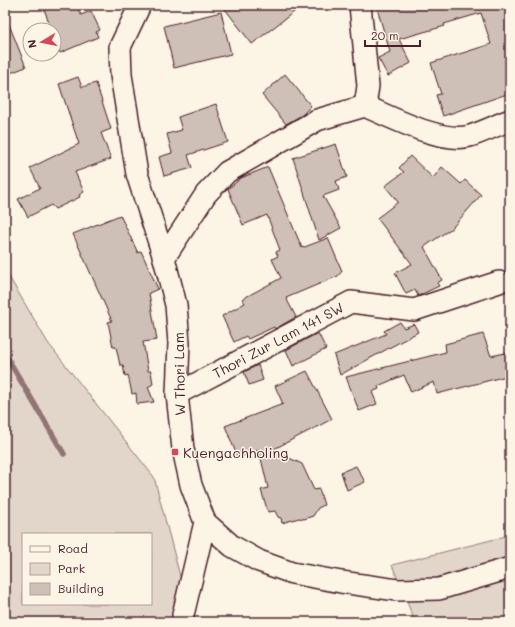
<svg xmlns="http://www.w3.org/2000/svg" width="515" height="627" font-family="Mali,sans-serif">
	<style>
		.green { fill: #e2d5ca; stroke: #967a7a; fill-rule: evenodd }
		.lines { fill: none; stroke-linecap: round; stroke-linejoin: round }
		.stream { stroke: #917474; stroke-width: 5.5 }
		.building { fill: #cfc0b7; stroke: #4a1f2b }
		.street-casing { stroke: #4a1f2b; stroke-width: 24 }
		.street { stroke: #fcf5e5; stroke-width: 21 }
		.poi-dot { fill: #d1495b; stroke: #fcf5e5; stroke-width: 1.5 }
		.labels { text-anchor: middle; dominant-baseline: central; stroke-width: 3; stroke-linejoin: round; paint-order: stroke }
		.street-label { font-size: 14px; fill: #4a1f2b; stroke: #fcf5e5 }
		.poi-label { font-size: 14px; fill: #4a1f2b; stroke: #fcf5e5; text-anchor: start }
	</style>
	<rect width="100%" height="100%" fill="#fcf5e5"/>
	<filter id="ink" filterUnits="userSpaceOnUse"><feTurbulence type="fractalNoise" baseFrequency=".025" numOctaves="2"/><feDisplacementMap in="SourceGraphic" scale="8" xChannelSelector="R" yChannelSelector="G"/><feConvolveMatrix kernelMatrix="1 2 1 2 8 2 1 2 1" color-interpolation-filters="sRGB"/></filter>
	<g filter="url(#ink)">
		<g class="green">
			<path d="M5 270 48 343 154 477 192 622H5ZM23 534H151V604H23Z"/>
			<polygon points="510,534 510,622 415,622 392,565 499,538"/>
		</g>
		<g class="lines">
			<polyline class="stream" points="5,354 64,454"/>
		</g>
		<g class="building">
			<polygon points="43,5 68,5 70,10 77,7 81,15 91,11 100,30 96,32 98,37 60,53 54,38 54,30 51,30"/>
			<polygon points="222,5 303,5 252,44"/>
			<polygon points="376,5 510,5 510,93 443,116 436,95 441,94 431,63 491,44 481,13 444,24 445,26 399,39 411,63 388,76 378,58 390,52"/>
			<polygon points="221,12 231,54 174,68 164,26"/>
			<polygon points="6,17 26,67 5,75 5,18"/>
			<polygon points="285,74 311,106 302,115 286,124 262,95"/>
			<polygon points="78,77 82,87 96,83 111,129 101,133 111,159 75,172 84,192 79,195 80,197 55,209 51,205 28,217 18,199 40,188 30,168 79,144 59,84"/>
			<polygon points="216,104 228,142 188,155 192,168 164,176 159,157 172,153 167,134 182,130 178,117"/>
			<polygon points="336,144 347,177 336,181 339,190 323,196 341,228 319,240 293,158"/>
			<polygon points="410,156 433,178 442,167 461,184 465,180 481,195 452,228 424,247 442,280 437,283 439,286 418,296 415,290 406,294 395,273 412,264 377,218 398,202 385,186 404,172 399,168"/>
			<polygon points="268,167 302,248 328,238 342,271 338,276 286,298 296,317 275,329 274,327 248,339 246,336 234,342 222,316 245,303 242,299 281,278 272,259 278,256 276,252 280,250 267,215 243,225 228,189 241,178"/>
			<polygon points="120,215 138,253 141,251 158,289 149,293 157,340 143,342 148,371 151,371 153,384 148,387 154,402 137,404 136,393 132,394 128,375 125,376 123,365 120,365 116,347 113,347 108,322 112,321 73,234"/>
			<polygon points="400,322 404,328 414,324 418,332 340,375 334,355 386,334 384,331"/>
			<polygon points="318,333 326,349 293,366 286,350"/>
			<polygon points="483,334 491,356 510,352 510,375 437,394 434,382 411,392 404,375 378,386 379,389 372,392 377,404 359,411 346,377 446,352 445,344"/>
			<polygon points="258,365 263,380 249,385 244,372"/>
			<polygon points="307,371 332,419 272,450 302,464 314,490 319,489 324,505 318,508 313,516 304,519 299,518 282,523 281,518 278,517 275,511 268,512 261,490 268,488 259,450 238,458 225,426 283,404 275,386"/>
			<polygon points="356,466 365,482 347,490 341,472"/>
		</g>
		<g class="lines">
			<g class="street-casing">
				<g id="street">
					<polyline points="140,5 120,47 121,75 137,174 164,258 176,305 179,343 177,394 183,449 191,485 205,522 232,546 259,561 292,573 341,582 397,590 439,589 510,568"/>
					<polyline points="360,5 368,86 365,106"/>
					<path d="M365 106C391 117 442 144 470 136 483 132 497 125 510 120"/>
					<polyline points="164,258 206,194 227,172 317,120 365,106"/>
					<polyline points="177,394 351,302 414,310 499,282"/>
					<polyline points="183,622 183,615 205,522"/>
				</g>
			</g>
			<use href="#street" class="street"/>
		</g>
	</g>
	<rect class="poi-dot" x="171" y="448" width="8" height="8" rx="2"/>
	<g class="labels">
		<g class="street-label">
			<text transform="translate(278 340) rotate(-28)">Thori Zur Lam 141 SW</text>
			<text transform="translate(179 374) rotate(-91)">W Thori Lam</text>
		</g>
		<g class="poi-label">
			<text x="183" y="452">Kuengachholing</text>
		</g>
	</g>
	<rect width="515" height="627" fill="none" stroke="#fcf5e5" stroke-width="20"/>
	<rect x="10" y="10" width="495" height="607" fill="none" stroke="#4a1f2b" stroke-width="1.5" filter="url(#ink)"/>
	<rect x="22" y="533" width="130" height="72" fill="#fcf5e5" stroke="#b59f9b"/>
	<rect x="30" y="546" width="20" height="6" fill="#fcf5e5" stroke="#b59f9b"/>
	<text x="58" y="553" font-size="12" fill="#4a1f2b">Road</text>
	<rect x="30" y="563" width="20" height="12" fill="#e2d5ca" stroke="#b59f9b"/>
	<text x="58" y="573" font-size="12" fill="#4a1f2b">Park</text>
	<rect x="30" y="583" width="20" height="12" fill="#cfc0b7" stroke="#b59f9b"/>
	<text x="58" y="593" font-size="12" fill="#4a1f2b">Building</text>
	<g transform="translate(42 42) rotate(260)"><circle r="19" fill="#fcf5e5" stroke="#b59f9b"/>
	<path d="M0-3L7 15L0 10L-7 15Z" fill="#d1495b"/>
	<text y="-6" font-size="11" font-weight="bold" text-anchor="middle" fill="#4a1f2b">N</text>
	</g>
	<path d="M365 40v6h55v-6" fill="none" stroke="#4a1f2b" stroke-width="2"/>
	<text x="371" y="40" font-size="12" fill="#4a1f2b" stroke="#fcf5e5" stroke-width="3" paint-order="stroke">20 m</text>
</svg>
